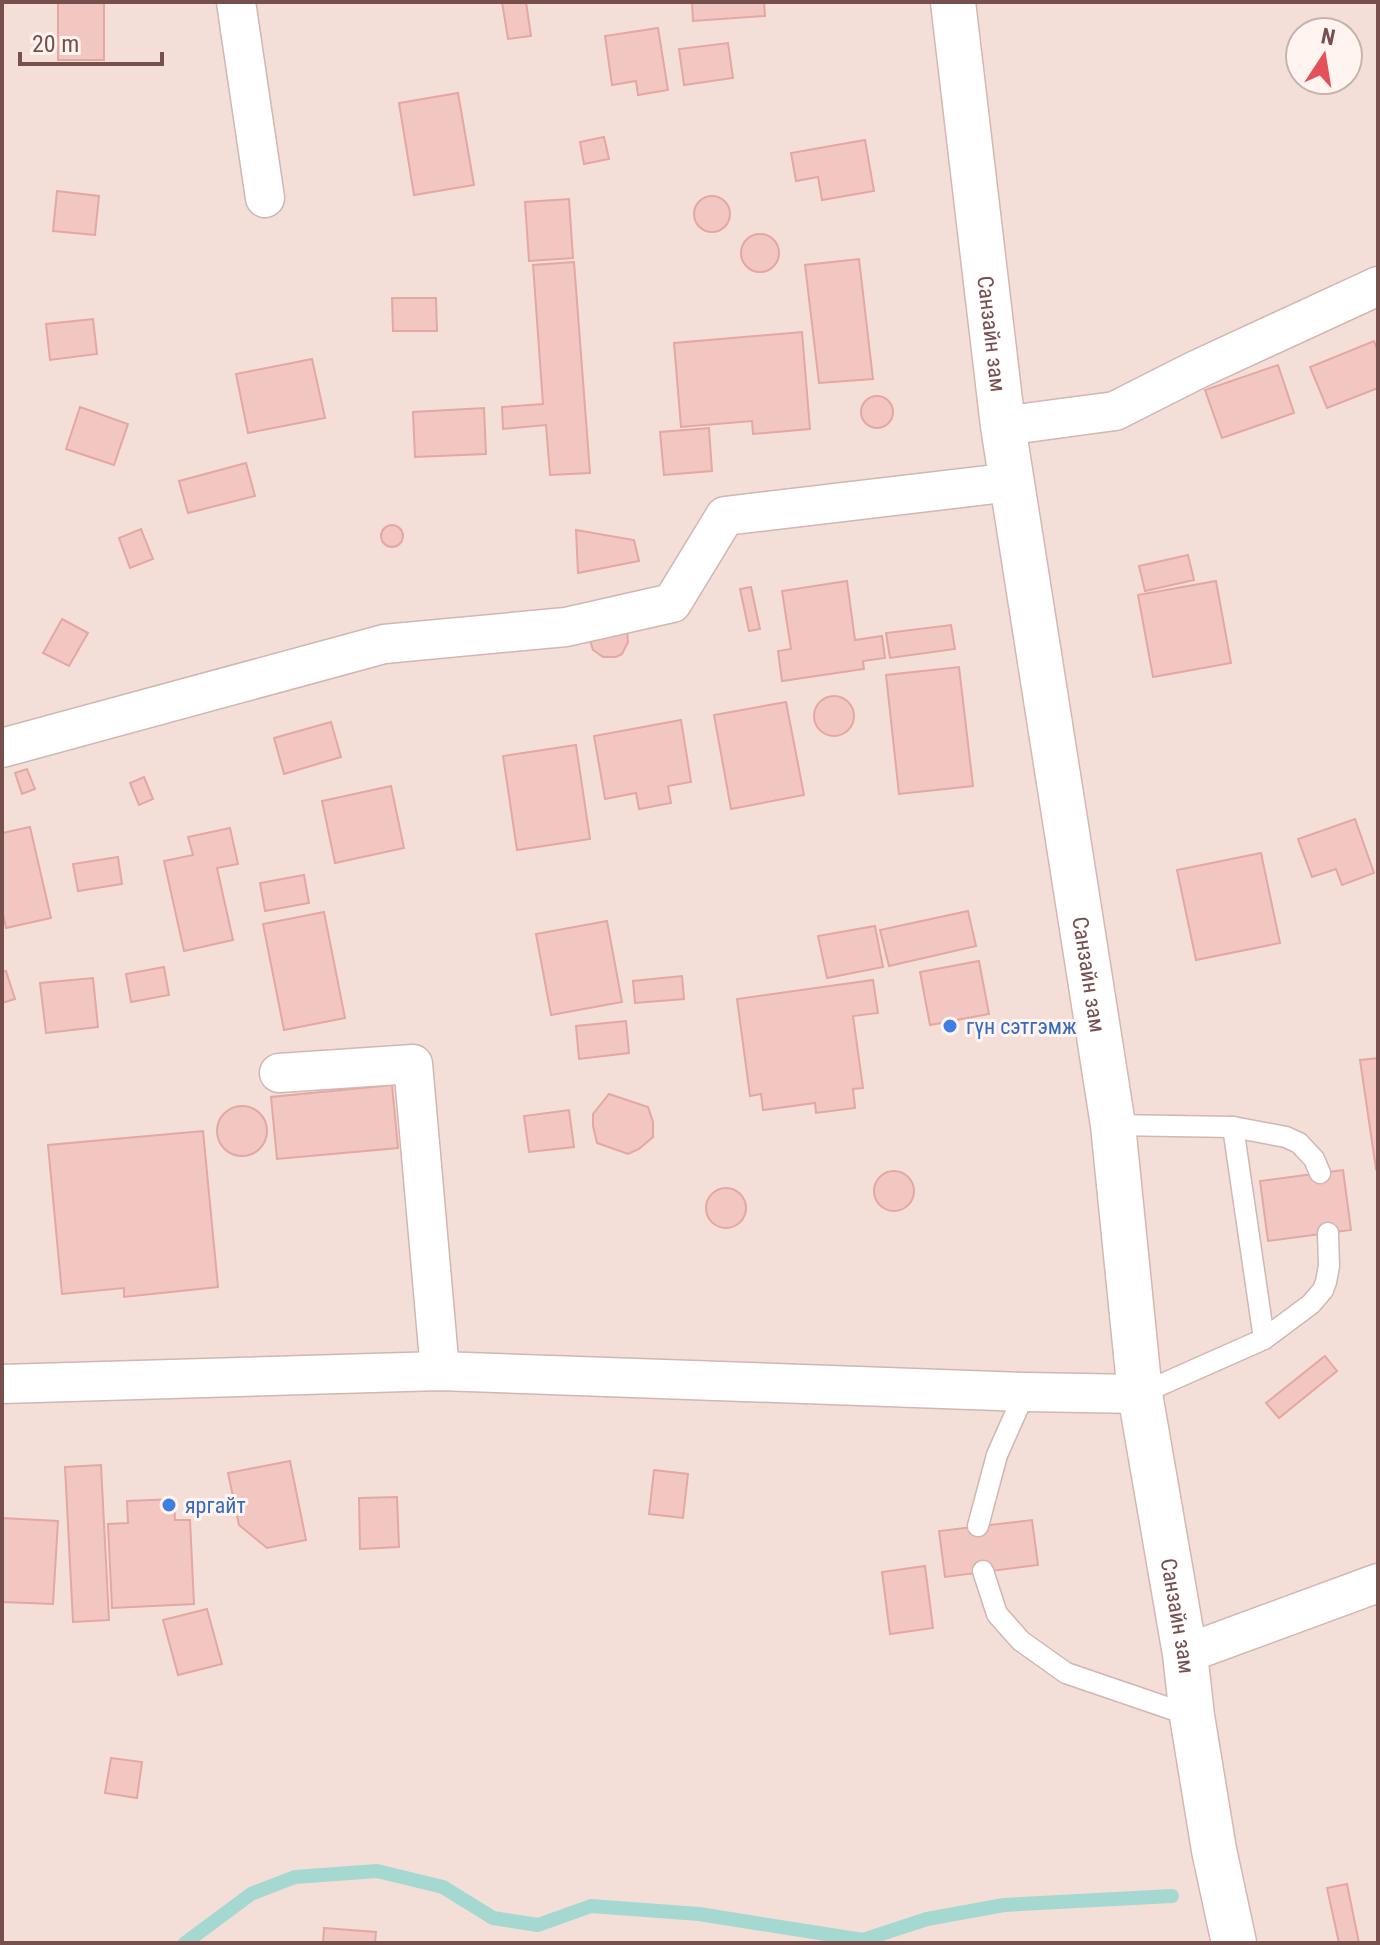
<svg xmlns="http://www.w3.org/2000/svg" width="1380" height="1945" font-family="'Roboto Condensed',sans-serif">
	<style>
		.residential { fill: #f4dfd8; fill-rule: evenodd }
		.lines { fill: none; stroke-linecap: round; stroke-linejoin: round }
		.stream { stroke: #a4d8d1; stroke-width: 14 }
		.building { fill: #f2c6c1; stroke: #e4a7a2; stroke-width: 2 }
		.lane-casing { stroke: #d1b6b1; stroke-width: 23 }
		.street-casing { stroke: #d1b6b1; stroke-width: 41 }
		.secondary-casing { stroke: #d6b6b1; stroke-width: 47 }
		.lane { stroke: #fff; stroke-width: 20 }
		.street { stroke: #fff; stroke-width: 38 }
		.secondary { stroke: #fff; stroke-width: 44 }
		.shop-dot { fill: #3f7fe0; stroke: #fff4f0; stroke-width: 3 }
		.labels { text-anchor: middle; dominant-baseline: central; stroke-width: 6; stroke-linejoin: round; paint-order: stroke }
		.street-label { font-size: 22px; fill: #774f4c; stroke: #fff4f0 }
		.shop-label { font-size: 22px; fill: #366cbe; stroke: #fff4f0; text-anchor: start }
	</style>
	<rect width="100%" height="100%" fill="#fcefe9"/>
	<path class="residential" d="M2 2H1378V1943H2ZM1300 32H1348V80H1300Z"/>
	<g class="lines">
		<polyline class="stream" points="185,1943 251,1894 295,1877 377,1871 443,1887 493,1918 538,1925 591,1906 699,1914 863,1940 927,1919 1004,1905 1172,1896"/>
	</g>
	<g class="building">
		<rect x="58" y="2" width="46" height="58"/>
		<polygon points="502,2 526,2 531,36 508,39"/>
		<polygon points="692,2 764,2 765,16 693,21"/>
		<polygon points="658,28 668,90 638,95 636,81 612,85 605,36"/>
		<polygon points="728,43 733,78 684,85 679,49"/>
		<polygon points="458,93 474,185 414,195 399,103"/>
		<polygon points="604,137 609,159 584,164 580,142"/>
		<polygon points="865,140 874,191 822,200 818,177 796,181 791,153"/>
		<polygon points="57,191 99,196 95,235 53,231"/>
		<circle cx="712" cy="214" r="18"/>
		<polygon points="569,199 573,258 529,261 525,202"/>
		<circle cx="760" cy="253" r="19"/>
		<polygon points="859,259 873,379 819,383 805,265"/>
		<polygon points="574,262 590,473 550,475 546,425 503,429 502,407 543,404 533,265"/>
		<polygon points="392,298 436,298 437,331 393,331"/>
		<polygon points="93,319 97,354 50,360 46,324"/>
		<polygon points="802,332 810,429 753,434 752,421 681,427 674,343"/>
		<polygon points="1374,341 1378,352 1378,388 1327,408 1310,367"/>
		<polygon points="312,359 325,418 248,433 236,374"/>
		<polygon points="1278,365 1294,413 1222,438 1205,390"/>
		<circle cx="877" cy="412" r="16"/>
		<polygon points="80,407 128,424 114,465 66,449"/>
		<polygon points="484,408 486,454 415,457 413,412"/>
		<polygon points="709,428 712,471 664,475 660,432"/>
		<polygon points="246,463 255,496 188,513 179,481"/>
		<circle cx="392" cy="536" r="11"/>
		<polygon points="141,529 153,559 130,568 119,538"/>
		<polygon points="576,530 634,540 639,561 578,573"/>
		<polygon points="1188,555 1194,580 1145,591 1139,566"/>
		<polygon points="847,581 855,640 882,636 885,658 863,661 864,669 782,681 778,651 791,649 782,591"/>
		<polygon points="1216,581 1231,663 1153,677 1138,595"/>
		<polygon points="751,587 760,629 749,631 740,589"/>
		<polygon points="62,619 88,633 69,666 43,653"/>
		<polygon points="951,625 955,649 890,658 886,633"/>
		<polygon points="627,629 628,642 622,654 616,657 603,657 593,650 589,637"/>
		<polygon points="959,667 973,786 899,794 886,675"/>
		<circle cx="834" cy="716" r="20"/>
		<polygon points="786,702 804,795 731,809 714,715"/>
		<polygon points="681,720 691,782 668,786 671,803 639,809 636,793 605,799 594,736"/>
		<polygon points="331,722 341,757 284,774 274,738"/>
		<polygon points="576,745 590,839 517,850 503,756"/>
		<polygon points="27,769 35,789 22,794 15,773"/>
		<polygon points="144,777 153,799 139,805 130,783"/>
		<polygon points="391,786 404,848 335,863 322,801"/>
		<polygon points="1355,819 1374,873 1342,885 1336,869 1312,877 1298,839"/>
		<polygon points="30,827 51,918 6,928 2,910 2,833"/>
		<polygon points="230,828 238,864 217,868 233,940 184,951 164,861 193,855 188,837"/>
		<polygon points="1261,853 1280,943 1196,960 1177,870"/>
		<polygon points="118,857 122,884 78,891 73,864"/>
		<polygon points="304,875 309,903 265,911 260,883"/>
		<polygon points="968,911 976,946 889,966 880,930"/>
		<polygon points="324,912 345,1018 284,1030 263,924"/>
		<polygon points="607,921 622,1002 551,1015 536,934"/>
		<polygon points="875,926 883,967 827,978 818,936"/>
		<polygon points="979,961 989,1014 930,1025 920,972"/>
		<polygon points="164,967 169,995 131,1002 126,974"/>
		<polygon points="6,971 15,999 2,1003 2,972"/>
		<polygon points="682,976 684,999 635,1003 633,981"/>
		<polygon points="93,978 98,1027 46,1033 40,983"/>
		<polygon points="873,980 878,1013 853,1016 863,1088 853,1089 855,1108 816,1113 815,1103 763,1110 761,1094 750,1096 737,999"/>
		<polygon points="626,1021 629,1053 579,1059 576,1026"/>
		<polygon points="1378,1058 1378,1168 1376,1169 1360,1060"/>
		<polygon points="392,1085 398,1148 277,1159 271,1097"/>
		<polygon points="609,1094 648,1107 653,1122 653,1137 639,1149 628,1154 597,1143 593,1126 593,1114"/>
		<circle cx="242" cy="1131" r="25"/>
		<polygon points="569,1110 574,1147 529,1152 524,1116"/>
		<polygon points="203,1131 218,1287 124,1297 124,1288 62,1294 48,1145"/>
		<polygon points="1343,1170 1351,1230 1268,1241 1260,1181"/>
		<circle cx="894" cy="1191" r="20"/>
		<circle cx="726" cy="1208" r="20"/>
		<polygon points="1325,1356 1337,1371 1279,1418 1266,1403"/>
		<polygon points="290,1461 306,1540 267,1548 239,1525 228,1473"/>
		<polygon points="101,1465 109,1620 73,1622 65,1467"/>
		<polygon points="654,1470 688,1474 683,1518 649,1514"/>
		<polygon points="397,1497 399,1547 360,1549 359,1498"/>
		<polygon points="174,1499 175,1520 190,1520 194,1604 112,1608 108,1524 128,1523 127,1501"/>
		<polygon points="2,1518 58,1521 53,1604 2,1602"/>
		<polygon points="1032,1520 1038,1565 945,1577 939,1531"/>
		<polygon points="925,1566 933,1628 890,1634 882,1572"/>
		<polygon points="207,1609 222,1664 178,1675 163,1620"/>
		<polygon points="111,1758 142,1762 137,1798 105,1793"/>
		<polygon points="1347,1884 1359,1943 1339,1943 1327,1888"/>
		<polygon points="324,1928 376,1932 375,1943 323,1943"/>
	</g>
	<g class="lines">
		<g class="lane-casing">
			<g id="lane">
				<polyline points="1113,1125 1233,1127 1286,1137 1299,1143 1314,1159 1320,1173"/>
				<polyline points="1233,1127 1264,1339"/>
				<polyline points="1140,1394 1264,1339 1311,1304 1323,1290 1326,1282 1329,1266 1328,1233"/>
				<polyline points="978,1526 997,1455 1025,1392"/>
				<polyline points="983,1571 997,1614 1021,1641 1066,1673 1192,1716"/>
			</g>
		</g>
		<g class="street-casing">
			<g id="street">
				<polyline points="236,2 265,198"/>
				<polyline points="1003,426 1115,411 1196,370 1378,286"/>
				<polyline points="2,748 384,644 566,627 672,603 725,516 1012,482"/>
				<polyline points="279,1073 413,1064 440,1371"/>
				<polyline points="2,1384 440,1371 1025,1392 1140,1394"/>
				<polyline points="1185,1654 1378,1583"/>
			</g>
		</g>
		<g class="secondary-casing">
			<g id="secondary">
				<path id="s1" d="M953 2 1003 426 1113 1125 1140 1394 1185 1654 1192 1716 1214 1850 1234 1943"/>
			</g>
		</g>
		<use href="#lane" class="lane"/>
		<use href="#street" class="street"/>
		<use href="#secondary" class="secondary"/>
	</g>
	<g class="shop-dot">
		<circle cx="950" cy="1026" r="8"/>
		<circle cx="169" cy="1505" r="8"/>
	</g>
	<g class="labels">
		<g class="street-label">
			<text stroke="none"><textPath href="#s1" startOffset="334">Санзайн зам</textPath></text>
			<text stroke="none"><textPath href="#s1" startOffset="982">Санзайн зам</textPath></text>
			<text stroke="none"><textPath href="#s1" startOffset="1630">Санзайн зам</textPath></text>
		</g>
		<g class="shop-label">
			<text x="966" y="1026">гүн сэтгэмж</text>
			<text x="185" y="1505">яргайт</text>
		</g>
	</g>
	<rect width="1380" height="1945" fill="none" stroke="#774f4c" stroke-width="8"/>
	<g transform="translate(1324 56) rotate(12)"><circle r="38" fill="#fff4f0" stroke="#c9b2ae" stroke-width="2"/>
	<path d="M0-6L14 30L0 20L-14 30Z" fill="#e4515b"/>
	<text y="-12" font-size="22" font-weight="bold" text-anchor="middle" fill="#774f4c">N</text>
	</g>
	<path d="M20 52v12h142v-12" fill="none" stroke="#774f4c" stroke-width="4"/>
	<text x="32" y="52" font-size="24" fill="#774f4c" stroke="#fff4f0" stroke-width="6" paint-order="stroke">20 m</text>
</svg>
